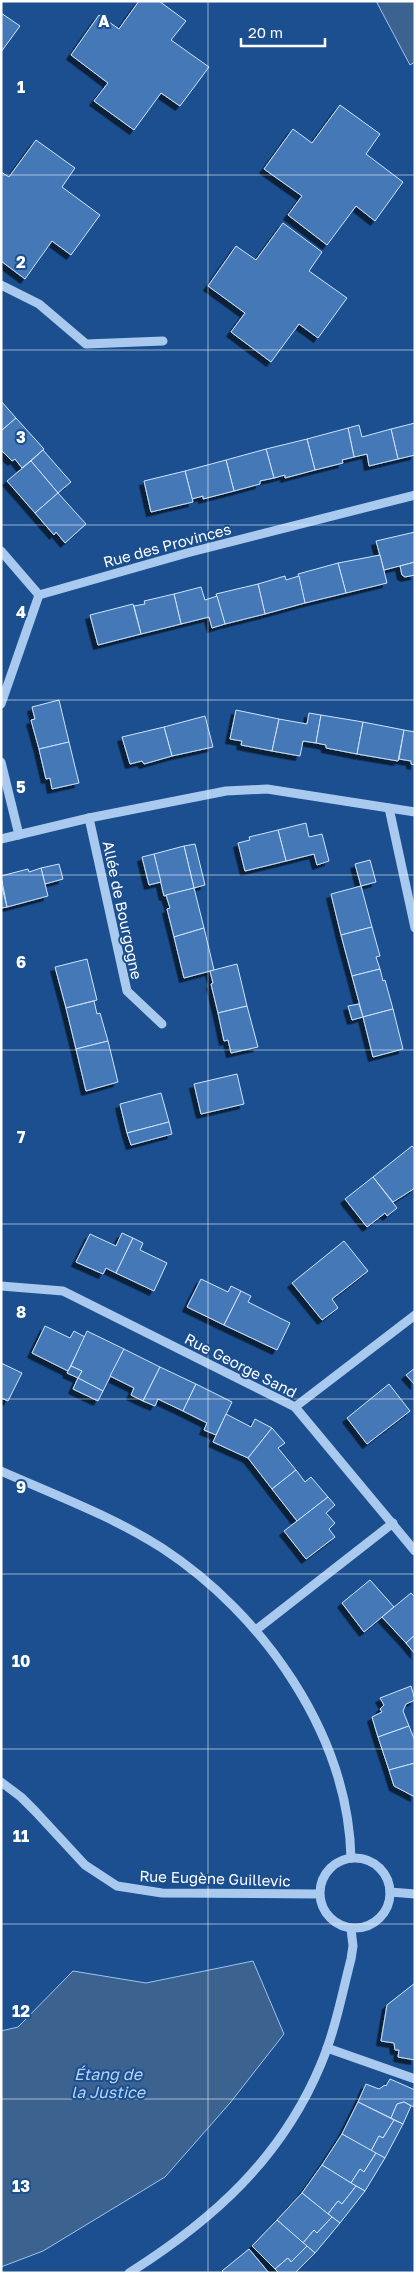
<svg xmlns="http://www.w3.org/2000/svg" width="416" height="2274" font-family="'Golos Text',sans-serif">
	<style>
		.water { fill: #3c6290; stroke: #9cc4f0 }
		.building { fill: #4478b7; stroke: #cfe3fa; filter: url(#shadow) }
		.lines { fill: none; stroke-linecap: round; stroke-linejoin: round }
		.minor { stroke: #a9c9ee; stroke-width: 9 }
		.grid { fill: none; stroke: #fff; stroke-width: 1; stroke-opacity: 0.55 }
		.labels { text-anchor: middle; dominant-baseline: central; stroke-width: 4; stroke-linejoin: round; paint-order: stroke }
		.street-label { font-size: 15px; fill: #fff; stroke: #1b4f8f }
		.water-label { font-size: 16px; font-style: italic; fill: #b5d3f5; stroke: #1b4f8f }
		.grid-label { font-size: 16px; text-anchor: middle; font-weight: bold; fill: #fff; stroke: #1b4f8f; stroke-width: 4; stroke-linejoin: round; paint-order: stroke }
	</style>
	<defs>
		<filter id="shadow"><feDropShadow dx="-4.5" dy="4.5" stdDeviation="0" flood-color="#0009"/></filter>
	</defs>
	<rect width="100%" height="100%" fill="#1b4f8f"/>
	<g class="water">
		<polygon points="376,1 415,1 415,62 410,65"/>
		<polygon points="253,1961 284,2034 230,2103 165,2177 43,2251 1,2267 1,2031 18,2027 73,1971 146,1983"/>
	</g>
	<g class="building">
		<polygon points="139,1 159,1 186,21 171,40 209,67 180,106 161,93 134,130 94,101 108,83 71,55 99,15 119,29"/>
		<polygon points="1,13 20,26 1,52"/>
		<polygon points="340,105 380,134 366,154 403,182 375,221 356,206 327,245 288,215 302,196 264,169 293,129 312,143"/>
		<polygon points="36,140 75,168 62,187 100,215 71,255 52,241 25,279 1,261 1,172 9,177"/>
		<polygon points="283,223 322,252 309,271 347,298 318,338 299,324 271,362 231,332 245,313 208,286 236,246 256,260"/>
		<polygon points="1,401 16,418 1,431"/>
		<polygon points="16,418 44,449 22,468 15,459 12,461 1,450 1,431"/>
		<polygon points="415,423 415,455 398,459 391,429"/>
		<polygon points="359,425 362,437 391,429 398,459 369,466 367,454 354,457 348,428"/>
		<polygon points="348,428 354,457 342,460 343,463 315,470 307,439"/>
		<polygon points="307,439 315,470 285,478 285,475 274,478 266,449"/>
		<polygon points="266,449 274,478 260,481 260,484 234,491 226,460"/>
		<polygon points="43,450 71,482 58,493 31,461"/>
		<polygon points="226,460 234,491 203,499 203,496 192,499 185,471"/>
		<polygon points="31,461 58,493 35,513 7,481"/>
		<polygon points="185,471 193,502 151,512 144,481"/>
		<polygon points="58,493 86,524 65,543 56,532 54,535 35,513"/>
		<polygon points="415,532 415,562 384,570 376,541"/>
		<polygon points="380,555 387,583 346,593 338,563"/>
		<polygon points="415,562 415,575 405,577 402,575 400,566"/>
		<polygon points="338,563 346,593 305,603 298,574"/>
		<polygon points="285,576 286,580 299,576 305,603 265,614 258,584"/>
		<polygon points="258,584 265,614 225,624 216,594"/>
		<polygon points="201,587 205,600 217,596 225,624 212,628 209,617 181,624 174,594"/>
		<polygon points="174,594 181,624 141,634 134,606 145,604 144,601"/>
		<polygon points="133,604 141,634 98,645 90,615"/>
		<polygon points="59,700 69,742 39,749 31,720 35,719 32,707"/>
		<polygon points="236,710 279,719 272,751 241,745 242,741 230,739"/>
		<polygon points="309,713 321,715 316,743 303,741 300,756 272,751 279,719 307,724"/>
		<polygon points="321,715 363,722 357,754 326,748 326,745 316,743"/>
		<polygon points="205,716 213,747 172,756 164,727"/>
		<polygon points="363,722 404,730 398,761 357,754"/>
		<polygon points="164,727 172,756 144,764 142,761 130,764 122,737"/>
		<polygon points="404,730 415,732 415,765 411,764 411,761 399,759"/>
		<polygon points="69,742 79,783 52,789 50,778 46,779 39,749"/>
		<polygon points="306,823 309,837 322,834 329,861 317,865 314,854 286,861 278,830"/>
		<polygon points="278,830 286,861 245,871 238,843 250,840 249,837"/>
		<polygon points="195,844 205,885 194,888 184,846"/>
		<polygon points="184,846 194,888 164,896 154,854"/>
		<polygon points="154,854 161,882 149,885 142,857"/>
		<polygon points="370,860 376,882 361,886 355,864"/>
		<polygon points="59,864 63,879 45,884 41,868"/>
		<polygon points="41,868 48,896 7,907 1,876 28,869 29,872"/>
		<polygon points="1,883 7,907 1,908"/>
		<polygon points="361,886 372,927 341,935 331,894"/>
		<polygon points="194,888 204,928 174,937 167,909 170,908 166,895"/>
		<polygon points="372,927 380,956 376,957 380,969 352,976 341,935"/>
		<polygon points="204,928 214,970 184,978 174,937"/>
		<polygon points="87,959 97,1000 66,1008 55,967"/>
		<polygon points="237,964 247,1006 218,1013 211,984 213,983 210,971"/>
		<polygon points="380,969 383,981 385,980 393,1009 363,1017 352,976"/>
		<polygon points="94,1001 97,1014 100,1013 108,1041 76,1049 66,1008"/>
		<polygon points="359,1004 363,1017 352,1020 348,1006"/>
		<polygon points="247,1006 258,1047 231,1053 228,1040 224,1041 218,1013"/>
		<polygon points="393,1009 403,1049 373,1057 363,1017"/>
		<polygon points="108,1041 118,1082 86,1091 76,1049"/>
		<polygon points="237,1074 244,1104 201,1114 194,1084"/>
		<polygon points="161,1093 169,1122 127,1133 120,1104"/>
		<polygon points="169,1122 172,1134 131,1145 127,1133"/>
		<polygon points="412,1146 415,1149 415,1188 393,1202 373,1177"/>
		<polygon points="373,1177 397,1208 387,1216 385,1213 367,1227 345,1199"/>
		<polygon points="122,1233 133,1238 116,1273 106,1268 103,1274 76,1262 90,1234 116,1246"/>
		<polygon points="133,1238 143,1243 140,1250 167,1263 154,1291 116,1273"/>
		<polygon points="344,1241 368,1271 332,1299 338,1308 322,1320 292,1283"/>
		<polygon points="201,1279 228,1292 231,1286 241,1291 224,1325 187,1307"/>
		<polygon points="241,1291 251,1296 248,1302 290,1323 277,1350 224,1325"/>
		<polygon points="45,1326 70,1338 74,1331 85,1337 68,1371 32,1353"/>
		<polygon points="87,1331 124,1349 103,1391 78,1378 82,1371 71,1366"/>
		<polygon points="124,1349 160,1367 143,1401 131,1395 134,1388 110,1376"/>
		<polygon points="1,1363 22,1373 8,1401 1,1398"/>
		<polygon points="71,1366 82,1371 78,1378 67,1373"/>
		<polygon points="160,1367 196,1384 183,1411 158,1399 155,1406 143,1401"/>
		<polygon points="415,1368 415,1385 406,1375"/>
		<polygon points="78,1378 103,1391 98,1401 73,1389"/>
		<polygon points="196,1384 232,1402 216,1435 204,1430 207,1423 183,1411"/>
		<polygon points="389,1384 410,1411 367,1444 347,1418"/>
		<polygon points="226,1414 251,1427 255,1419 272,1428 248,1458 213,1442"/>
		<polygon points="272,1428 285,1443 278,1448 296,1470 272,1489 248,1458"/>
		<polygon points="296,1470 305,1482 311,1477 328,1497 297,1521 272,1489"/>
		<polygon points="328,1497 335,1505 326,1513 335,1523 329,1529 335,1537 306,1559 284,1531"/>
		<polygon points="370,1580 394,1607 364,1632 342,1603"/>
		<polygon points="411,1593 415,1597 415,1635 406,1643 382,1617"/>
		<polygon points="415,1635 415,1654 406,1643"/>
		<polygon points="411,1686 415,1700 406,1704 403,1711 409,1726 378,1737 372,1717 382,1712 380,1709 384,1705 380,1698"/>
		<polygon points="409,1726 415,1741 415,1763 389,1770 378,1737"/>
		<polygon points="415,1763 415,1797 394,1786 389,1770"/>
		<polygon points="415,1983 415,2060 398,2057 399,2050 395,2050 394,2043 381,2041 387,2005"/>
		<polygon points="390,2079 415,2090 414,2107 404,2102 397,2104 391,2118 358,2102 366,2084 379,2089 385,2085 386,2086"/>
		<polygon points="358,2102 394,2120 383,2138 379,2136 371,2151 342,2134"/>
		<polygon points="404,2102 411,2106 403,2124 391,2118 397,2104"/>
		<polygon points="394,2120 403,2124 385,2158 371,2151 379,2136 383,2138"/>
		<polygon points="342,2134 376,2153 364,2172 360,2169 351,2183 322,2165"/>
		<polygon points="376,2153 385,2158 365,2191 351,2183 360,2169 364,2172"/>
		<polygon points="322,2165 356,2186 342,2204 338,2201 328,2214 302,2193"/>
		<polygon points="356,2186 365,2191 340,2223 328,2214 338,2201 342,2204"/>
		<polygon points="302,2193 332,2217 317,2233 314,2230 303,2243 277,2220"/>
		<polygon points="332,2217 340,2223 315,2253 303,2243 314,2230 317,2233"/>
		<polygon points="277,2220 307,2246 291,2262 288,2258 275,2269 252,2246"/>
		<polygon points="307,2246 315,2253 295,2273 279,2273 275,2269 288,2258 291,2262"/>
		<polygon points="249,2249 269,2273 224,2273 222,2271"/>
	</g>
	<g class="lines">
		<g class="minor">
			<polyline points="1,285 39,304 86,344 163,341"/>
			<polyline points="1,551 39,595"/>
			<polyline points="1,704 39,595 187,553 415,495"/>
			<polyline points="1,762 19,835"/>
			<polyline points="389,808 415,928"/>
			<polyline points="89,818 127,991 162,1024"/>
			<polyline points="1,839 89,818 226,791 267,789 415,812"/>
			<polyline points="1,1286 63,1291 295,1407 415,1551"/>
			<polyline points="295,1407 415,1315"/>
			<path d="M1 1471C55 1495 112 1516 162 1548 263 1614 348 1734 351 1858"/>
			<polyline points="256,1630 393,1523"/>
			<polyline points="1,1782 21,1797 35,1811 85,1865 117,1886 162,1893 319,1894"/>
			<circle cx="355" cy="1893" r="35"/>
			<polyline points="390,1892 415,1894"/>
			<polyline points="327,2048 415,2079"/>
			<path d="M129 2273C213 2220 282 2158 321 2064 335 2031 342 1994 351 1959L353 1946 351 1929"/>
		</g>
	</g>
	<path class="grid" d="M208 1V2273M1 175H415M1 350H415M1 525H415M1 700H415M1 875H415M1 1050H415M1 1224H415M1 1399H415M1 1574H415M1 1749H415M1 1924H415M1 2099H415"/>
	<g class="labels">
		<g class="street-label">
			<text transform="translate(167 545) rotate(-15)">Rue des Provinces</text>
			<text transform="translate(123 910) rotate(78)">Allée de Bourgogne</text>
			<text transform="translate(241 1365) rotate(27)">Rue George Sand</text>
			<text transform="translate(215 1878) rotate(2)">Rue Eugène Guillevic</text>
		</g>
		<g class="water-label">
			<text x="108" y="2074">Étang de<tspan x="108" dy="18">la Justice</tspan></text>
		</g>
	</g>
	<g class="grid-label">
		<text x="104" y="27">A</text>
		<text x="21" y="93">1</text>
		<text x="21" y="268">2</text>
		<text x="21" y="443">3</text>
		<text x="21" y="618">4</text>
		<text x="21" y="793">5</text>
		<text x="21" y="968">6</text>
		<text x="21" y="1143">7</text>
		<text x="21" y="1318">8</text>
		<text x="21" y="1493">9</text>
		<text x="21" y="1667">10</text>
		<text x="21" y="1842">11</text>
		<text x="21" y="2017">12</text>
		<text x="21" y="2192">13</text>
	</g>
	<rect width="416" height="2274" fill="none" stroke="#ffffff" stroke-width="5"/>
	<path d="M241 38v8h84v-8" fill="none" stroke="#ffffff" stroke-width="2.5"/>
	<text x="248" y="38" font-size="15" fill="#ffffff" stroke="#1b4f8f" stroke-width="4" paint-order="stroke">20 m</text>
</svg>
